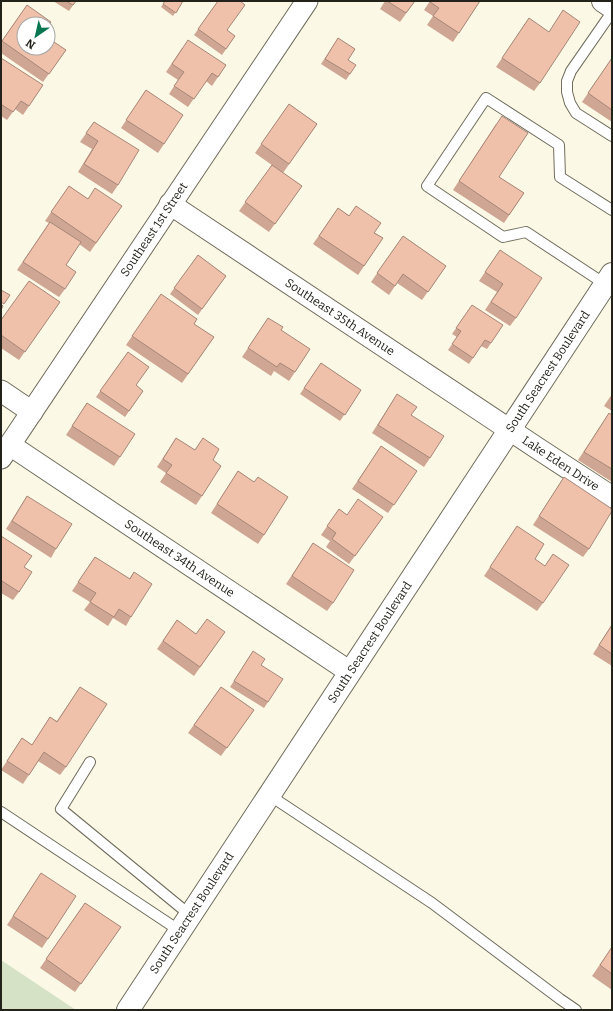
<svg xmlns="http://www.w3.org/2000/svg" width="613" height="1011" font-family="Bitter,serif">
	<style>
		.green { fill: #d5e2c5 }
		.lines { fill: none; stroke-linecap: round; stroke-linejoin: round }
		.service-casing { stroke: #706d5d; stroke-width: 12 }
		.minor-casing { stroke: #706d5d; stroke-width: 23 }
		.tertiary-casing { stroke: #706d5d; stroke-width: 24 }
		.service { stroke: #fff; stroke-width: 10 }
		.minor { stroke: #fff; stroke-width: 21 }
		.tertiary { stroke: #fff; stroke-width: 22 }
		.wall { fill: #cea693 }
		.building { fill: #efc1ab; stroke: #a78778 }
		.labels { text-anchor: middle; dominant-baseline: central; stroke-width: 3.5; stroke-linejoin: round; paint-order: stroke }
		.street-label { font-size: 12px; fill: #23221b; stroke: #fff }
	</style>
	<rect width="100%" height="100%" fill="#fbf9e6"/>
	<polygon class="green" points="1,960 76,1010 1,1010"/>
	<g class="lines">
		<g class="service-casing">
			<g id="service">
				<polyline points="612,12 571,71 567,81 567,92 570,103 576,113 612,136"/>
				<polyline points="605,284 526,232 503,237 427,186 486,98 559,145 560,177 612,210"/>
				<polyline points="90,762 61,809 190,915"/>
				<polyline points="269,795 432,903 560,999 576,1010"/>
				<polyline points="1,812 180,931"/>
			</g>
		</g>
		<g class="minor-casing">
			<g id="minor">
				<path id="s1" d="M170 204 537 448 612 497"/>
				<polyline points="1,391 32,412"/>
				<path id="s2" d="M10 445 350 672"/>
				<path id="s3" d="M1 458 307 1"/>
			</g>
		</g>
		<g class="tertiary-casing">
			<g id="tertiary">
				<polyline points="603,1 612,7"/>
				<path id="s4" d="M128 1010 612 274"/>
			</g>
		</g>
		<use href="#service" class="service"/>
		<use href="#minor" class="minor"/>
		<use href="#tertiary" class="tertiary"/>
	</g>
	<g class="wall">
		<polygon points="53,1 76,1 69,11"/>
		<polygon points="165,1 183,1 173,16 161,7"/>
		<polygon points="218,1 227,30 235,36 222,55 194,35"/>
		<polygon points="385,1 415,1 400,22 380,9"/>
		<polygon points="430,1 480,1 453,42 427,25 433,16 424,10"/>
		<polygon points="27,5 24,24 66,50 43,82 1,53 1,42"/>
		<polygon points="529,18 540,83 534,91 496,67"/>
		<polygon points="338,38 348,60 350,74 346,80 321,64"/>
		<polygon points="182,48 226,65 212,86 206,81 188,107 169,94 178,80 166,72"/>
		<polygon points="1,58 29,106 23,115 15,109 7,120 1,116"/>
		<polygon points="612,58 612,122 582,102"/>
		<polygon points="146,90 164,144 158,153 121,128"/>
		<polygon points="289,104 317,124 283,173 255,153"/>
		<polygon points="94,122 118,185 112,194 78,172 92,149 80,142"/>
		<polygon points="496,124 499,177 524,193 504,223 453,190"/>
		<polygon points="272,165 302,186 269,232 239,211"/>
		<polygon points="69,186 88,199 122,206 90,252 79,244 66,265 65,289 59,297 17,270 49,223 45,221"/>
		<polygon points="338,208 383,238 358,275 313,244"/>
		<polygon points="403,236 446,266 422,300 397,283 389,295 371,282"/>
		<polygon points="500,250 516,318 510,326 485,310 497,292 479,281"/>
		<polygon points="198,255 226,276 198,315 170,294"/>
		<polygon points="161,294 194,324 214,337 182,383 126,345"/>
		<polygon points="60,302 19,360 1,348 1,320"/>
		<polygon points="468,311 491,343 487,349 481,346 469,364 448,350 457,337 452,334"/>
		<polygon points="268,318 281,330 295,372 289,381 274,371 271,376 242,357"/>
		<polygon points="128,352 136,385 143,391 125,417 96,397"/>
		<polygon points="321,363 361,390 340,421 300,394"/>
		<polygon points="397,394 411,415 430,458 424,467 372,433"/>
		<polygon points="612,394 612,411 604,406"/>
		<polygon points="87,403 120,457 114,466 66,435"/>
		<polygon points="609,413 612,415 612,482 578,460"/>
		<polygon points="176,438 195,450 203,438 213,460 202,496 196,505 160,482 166,473 157,467"/>
		<polygon points="381,446 417,471 388,513 352,489"/>
		<polygon points="238,471 254,482 264,535 258,544 211,513"/>
		<polygon points="564,477 589,549 583,557 533,525"/>
		<polygon points="27,496 56,549 51,558 6,529"/>
		<polygon points="339,509 347,515 383,517 349,564 326,547 330,541 321,535"/>
		<polygon points="517,526 535,559 543,603 537,611 484,576"/>
		<polygon points="1,536 24,567 19,592 13,600 1,593"/>
		<polygon points="313,543 333,603 327,611 286,584"/>
		<polygon points="95,557 129,579 134,572 131,617 126,626 113,618 108,626 84,610 90,602 72,591"/>
		<polygon points="177,620 196,634 225,632 194,676 157,649"/>
		<polygon points="612,624 612,666 593,654"/>
		<polygon points="253,651 261,665 268,702 264,708 230,687"/>
		<polygon points="80,687 66,767 60,775 38,761 23,784 1,770 22,738 32,745 50,717 57,721"/>
		<polygon points="221,687 254,710 221,756 188,733"/>
		<polygon points="35,882 48,939 42,948 7,925"/>
		<polygon points="85,903 121,927 75,992 40,968"/>
		<polygon points="612,947 612,990 592,976"/>
	</g>
	<g class="building">
		<polygon points="66,1 76,1 73,5"/>
		<polygon points="165,1 183,1 176,13 163,4"/>
		<polygon points="218,1 240,1 245,5 227,30 235,36 226,49 198,29"/>
		<polygon points="387,1 415,1 406,13"/>
		<polygon points="430,1 480,1 459,33 433,16 439,8 430,2"/>
		<polygon points="27,5 51,22 48,26 48,24 24,24 24,48 48,48 48,38 66,50 49,74 2,41"/>
		<polygon points="563,10 580,22 540,83 502,58 529,18 549,32"/>
		<polygon points="338,38 355,49 348,60 356,65 350,74 325,59"/>
		<polygon points="188,40 226,65 218,77 212,73 194,99 174,86 184,72 172,64"/>
		<polygon points="1,58 43,85 29,106 21,101 13,112 2,105 1,107"/>
		<polygon points="612,58 612,110 588,93"/>
		<polygon points="146,90 183,115 164,144 126,120"/>
		<polygon points="289,104 317,124 289,164 261,144"/>
		<polygon points="502,116 528,133 499,177 524,193 509,215 459,181"/>
		<polygon points="94,122 139,150 118,185 84,164 98,141 86,133"/>
		<polygon points="272,165 302,186 275,224 245,202"/>
		<polygon points="69,186 88,199 95,188 122,206 96,243 51,212"/>
		<polygon points="356,206 381,223 374,233 383,238 364,266 319,236 338,208 349,216"/>
		<polygon points="50,222 81,242 66,265 76,272 65,289 23,262"/>
		<polygon points="403,236 446,266 428,292 403,274 395,286 377,273"/>
		<polygon points="500,250 542,278 516,318 491,302 503,284 485,272"/>
		<polygon points="198,255 226,276 202,309 174,288"/>
		<polygon points="29,281 60,302 25,352 1,335 1,320"/>
		<polygon points="1,290 10,295 4,304 1,302"/>
		<polygon points="161,294 197,319 194,324 214,337 188,374 132,336"/>
		<polygon points="1,304 3,306 1,310"/>
		<polygon points="472,305 503,325 491,343 485,340 473,358 452,344 461,331 456,328"/>
		<polygon points="268,318 283,327 281,330 310,349 295,372 280,363 277,367 248,348"/>
		<polygon points="128,352 149,367 136,385 143,391 129,411 100,391"/>
		<polygon points="321,363 361,390 345,415 304,388"/>
		<polygon points="397,394 417,407 411,415 444,436 430,458 378,425"/>
		<polygon points="87,403 135,434 120,457 72,426"/>
		<polygon points="609,413 612,415 612,469 584,452"/>
		<polygon points="176,438 195,450 203,438 219,449 213,460 221,466 202,496 166,473 172,465 163,459"/>
		<polygon points="381,446 417,471 394,505 358,481"/>
		<polygon points="238,471 254,482 258,477 288,497 264,535 217,504"/>
		<polygon points="564,477 612,509 612,511 589,549 539,516"/>
		<polygon points="27,496 72,524 56,549 12,521"/>
		<polygon points="358,499 383,517 355,556 332,539 336,533 327,526 339,509 347,515"/>
		<polygon points="517,526 544,544 535,559 545,566 553,554 569,565 543,603 490,567"/>
		<polygon points="1,536 32,556 24,567 32,572 19,592 2,581 1,584"/>
		<polygon points="313,543 354,570 333,603 292,576"/>
		<polygon points="95,557 130,579 134,572 152,584 131,617 119,609 114,617 90,602 96,593 78,582"/>
		<polygon points="207,619 225,632 200,667 163,641 177,620 196,634"/>
		<polygon points="612,625 612,654 599,645"/>
		<polygon points="253,651 265,659 261,665 283,679 268,702 234,681"/>
		<polygon points="80,687 107,704 66,767 44,752 29,775 7,761 22,738 32,745 50,717 57,722"/>
		<polygon points="221,687 254,710 227,748 194,725"/>
		<polygon points="41,873 76,896 48,939 13,916"/>
		<polygon points="85,903 121,927 81,984 46,959"/>
		<polygon points="612,947 612,974 600,965"/>
	</g>
	<g class="labels">
		<g class="street-label">
			<text stroke="none"><textPath href="#s3" startOffset="275">Southeast 1st Street</textPath></text>
			<text stroke="none"><textPath href="#s1" startOffset="204">Southeast 35th Avenue</textPath></text>
			<text stroke="none"><textPath href="#s4" startOffset="764">South Seacrest Boulevard</textPath></text>
			<text stroke="none"><textPath href="#s1" startOffset="469">Lake Eden Drive</textPath></text>
			<text stroke="none"><textPath href="#s2" startOffset="204">Southeast 34th Avenue</textPath></text>
			<text stroke="none"><textPath href="#s4" startOffset="440">South Seacrest Boulevard</textPath></text>
			<text stroke="none"><textPath href="#s4" startOffset="116">South Seacrest Boulevard</textPath></text>
		</g>
	</g>
	<rect width="613" height="1011" fill="none" stroke="#23221b" stroke-width="4"/>
	<g transform="translate(36 36) rotate(214)"><circle r="19" fill="#ffffff" stroke="#a7a7a4"/>
	<path d="M0-3L7 15L0 10L-7 15Z" fill="#087650"/>
	<text y="-6" font-size="11" font-weight="bold" text-anchor="middle" fill="#23221b">N</text>
	</g>
</svg>
